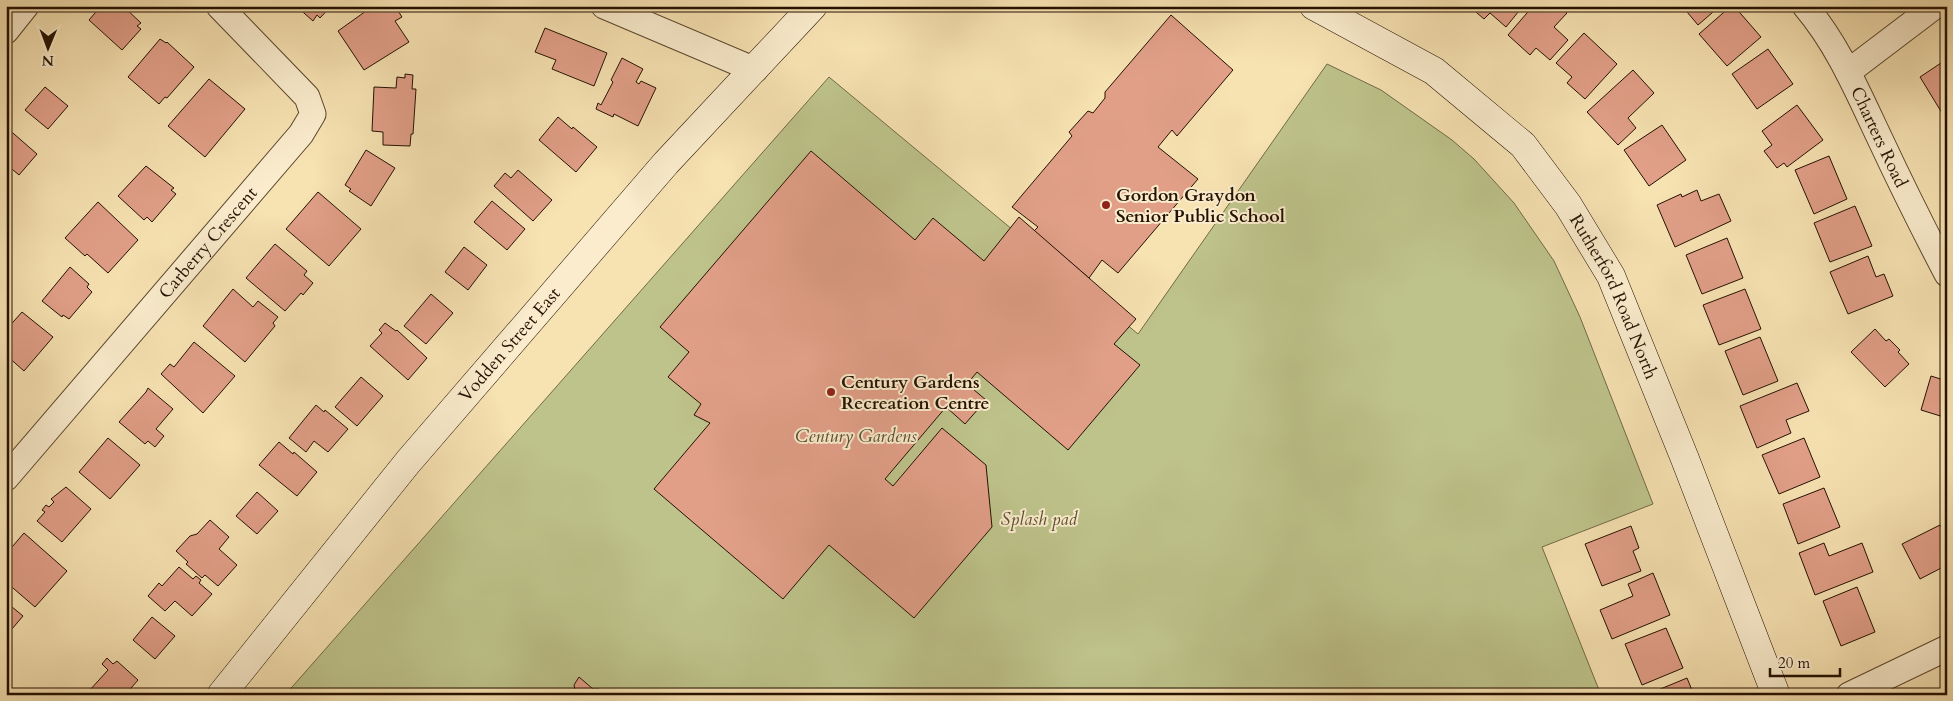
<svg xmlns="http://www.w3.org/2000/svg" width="1953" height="701" font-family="Cardo,serif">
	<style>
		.green { fill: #bec38b; stroke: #716a46 }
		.building { fill: #e19f88; stroke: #241100 }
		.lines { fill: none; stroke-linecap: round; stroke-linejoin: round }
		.street-casing { stroke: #59452c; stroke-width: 27 }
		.secondary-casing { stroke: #241100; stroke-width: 29 }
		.street { stroke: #faeccd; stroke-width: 25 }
		.secondary { stroke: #faeccd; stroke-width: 28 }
		.poi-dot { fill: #8f2418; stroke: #faeccd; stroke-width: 2 }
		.labels { text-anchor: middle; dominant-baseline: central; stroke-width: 4; stroke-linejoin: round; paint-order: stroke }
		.street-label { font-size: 18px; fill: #241100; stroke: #faeccd }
		.poi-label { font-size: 18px; font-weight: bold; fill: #241100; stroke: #faeccd; text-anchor: start }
		.park-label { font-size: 18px; font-style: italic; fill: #5a4f31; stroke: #faeccd }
	</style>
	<rect width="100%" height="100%" fill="#f7e2b2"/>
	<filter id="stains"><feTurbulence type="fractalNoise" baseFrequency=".004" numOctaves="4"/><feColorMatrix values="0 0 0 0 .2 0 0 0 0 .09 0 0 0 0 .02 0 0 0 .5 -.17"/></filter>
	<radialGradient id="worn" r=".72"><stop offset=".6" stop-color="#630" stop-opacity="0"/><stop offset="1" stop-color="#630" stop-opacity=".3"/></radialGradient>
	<polygon class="green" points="1327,64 1381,90 1452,140 1474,159 1514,203 1554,261 1580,317 1653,504 1542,547 1601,695 285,695 829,77 1138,334"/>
	<g class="building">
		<polygon points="101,6 123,6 141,23 137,26 141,29 122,50 89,20"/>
		<polygon points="296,6 331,6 320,18 317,15 313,21"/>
		<polygon points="373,6 395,6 402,17 395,21 409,42 364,70 338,31"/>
		<polygon points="1469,6 1523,6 1506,27 1490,13 1484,19"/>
		<polygon points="1533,6 1559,6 1567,13 1554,27 1568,40 1550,60 1536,48 1530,55 1508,35"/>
		<polygon points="1682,6 1720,6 1698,25"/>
		<polygon points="1731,6 1734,6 1761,37 1727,66 1699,34"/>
		<polygon points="1171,15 1233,70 1177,136 1172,130 1158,147 1198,179 1118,273 1102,260 1089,278 1034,231 1038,227 1012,207 1072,136 1069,132 1088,111 1093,113 1105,98 1105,92"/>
		<polygon points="545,28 607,53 594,86 552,69 556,60 535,52"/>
		<polygon points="1584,33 1617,64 1585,99 1567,83 1572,77 1556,63"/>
		<polygon points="160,39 166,43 167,42 194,67 167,98 165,97 159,104 128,77"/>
		<polygon points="1768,49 1793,84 1757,109 1732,74"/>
		<polygon points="622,58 643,69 636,82 639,84 641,81 656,88 638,126 614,114 613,117 596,109 598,103 601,105 613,82 611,80"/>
		<polygon points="1947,59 1947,115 1944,112 1942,113 1920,77"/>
		<polygon points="1633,70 1654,93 1628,118 1636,128 1618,145 1587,112"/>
		<polygon points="405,74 413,75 412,89 416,89 413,134 411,134 410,146 383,145 383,132 372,131 374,87 396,88 397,77 405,78"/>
		<polygon points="209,79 245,109 205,157 168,126"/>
		<polygon points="45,87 68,106 48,129 25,110"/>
		<polygon points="1797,105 1823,140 1787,167 1784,163 1777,168 1764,151 1772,145 1762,131"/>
		<polygon points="558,117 572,129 573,127 597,147 576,172 539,140"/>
		<polygon points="1662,125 1686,160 1649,186 1624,150"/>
		<polygon points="6,127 37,154 19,175 6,164"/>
		<polygon points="366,150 395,168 371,206 349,191 351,189 345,185"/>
		<polygon points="811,151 915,240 933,218 984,261 1019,217 1136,319 1114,344 1140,365 1068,450 977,372 967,384 986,400 965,424 946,407 885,479 893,486 942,428 986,465 992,527 914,618 829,545 783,599 654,489 710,423 694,415 701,404 668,377 689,352 660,327"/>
		<polygon points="1829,156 1847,199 1814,214 1795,170"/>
		<polygon points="146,166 174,188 171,190 176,194 152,222 147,217 144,220 118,196"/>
		<polygon points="518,170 552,200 533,221 494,186 505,173 511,178"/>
		<polygon points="1697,190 1701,201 1719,194 1731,221 1675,247 1657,205 1681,194 1682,197"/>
		<polygon points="318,192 361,229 329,266 286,229"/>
		<polygon points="492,201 525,229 507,250 474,222"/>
		<polygon points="98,202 138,240 108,273 87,254 85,256 65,238"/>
		<polygon points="1855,206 1872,246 1830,262 1814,223"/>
		<polygon points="1727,238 1743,278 1702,294 1686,255"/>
		<polygon points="275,244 307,271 304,275 313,283 303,295 301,293 285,311 246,278"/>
		<polygon points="464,247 487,265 468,290 445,272"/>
		<polygon points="1868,256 1876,277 1884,274 1893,296 1848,314 1830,272"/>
		<polygon points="70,267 89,284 87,287 92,292 69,319 63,315 62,317 42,301"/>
		<polygon points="233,289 253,307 258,301 278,317 273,323 275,326 245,362 203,326"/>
		<polygon points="1745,289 1761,329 1719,345 1703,305"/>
		<polygon points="431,294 453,313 426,344 404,326"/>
		<polygon points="22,312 53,337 24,371 6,355 6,330"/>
		<polygon points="385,323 396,331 397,330 427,358 408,380 370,346 382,333 379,330"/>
		<polygon points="1875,329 1886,341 1889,339 1900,350 1898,352 1909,364 1885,387 1851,352"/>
		<polygon points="1760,337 1778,381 1743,395 1725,351"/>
		<polygon points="194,342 235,376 203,413 161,374 170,364 174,367"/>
		<polygon points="1931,376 1947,381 1947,418 1921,410"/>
		<polygon points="361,377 383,396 357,426 335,407"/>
		<polygon points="1797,383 1809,411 1786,420 1791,433 1757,448 1740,406"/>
		<polygon points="148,388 173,409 156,429 164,436 155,447 148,441 145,444 119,422 146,392"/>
		<polygon points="316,405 324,412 325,410 348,429 328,452 314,441 306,452 289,438"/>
		<polygon points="108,438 140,465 110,499 79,472"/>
		<polygon points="1804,438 1820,477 1779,494 1762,455"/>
		<polygon points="279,442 293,454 294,452 317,472 297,496 259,465"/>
		<polygon points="66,487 91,509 62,542 37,521 45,512 42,510 46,505 49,507 54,502 51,499"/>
		<polygon points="1824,488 1840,527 1798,544 1783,504"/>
		<polygon points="257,492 278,511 257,534 236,516"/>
		<polygon points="210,520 229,537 219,549 237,565 218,586 205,575 202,578 186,564 188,562 176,551 190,536 197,534"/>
		<polygon points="1940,525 1947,538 1947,565 1920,579 1902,544"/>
		<polygon points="1631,526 1639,548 1633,551 1641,571 1602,586 1585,544"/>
		<polygon points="24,533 67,571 35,607 6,582 6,554"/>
		<polygon points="1824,543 1829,556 1862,543 1873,572 1815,595 1799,553"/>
		<polygon points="179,567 193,579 196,576 201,580 199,583 212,594 192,616 175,601 165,611 148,596 159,583 162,586"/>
		<polygon points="1653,573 1670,615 1612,639 1600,610 1633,596 1628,584"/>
		<polygon points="1857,587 1875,632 1841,646 1823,601"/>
		<polygon points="6,602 23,616 6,636"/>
		<polygon points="152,617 175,636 155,659 133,640"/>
		<polygon points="1666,628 1683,668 1642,685 1625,644"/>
		<polygon points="107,658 113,664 117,661 138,680 125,695 93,695 89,691 108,670 102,664"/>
		<polygon points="579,677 593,689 599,689 597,695 534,695 534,692 575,690 574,685"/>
		<polygon points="1687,678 1694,695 1646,695"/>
	</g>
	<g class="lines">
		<g class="street-casing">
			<g id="street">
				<polyline points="604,6 755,70"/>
				<path id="s1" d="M1805 6C1839 46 1859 95 1881 141 1902 186 1924 230 1947 274"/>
				<polyline points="6,31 26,6"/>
				<polyline points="1848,72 1935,6"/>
				<path id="s2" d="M6 478 301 134 313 114 307 97 219 6"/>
				<polyline points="1849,695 1947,648"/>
			</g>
		</g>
		<g class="secondary-casing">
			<g id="secondary">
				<path id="s3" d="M1314 6 1434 71 1523 145 1568 205 1611 276 1685 459 1776 695"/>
				<path id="s4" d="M221 695 408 462 666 163 813 6"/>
			</g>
		</g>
		<use href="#street" class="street"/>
		<use href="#secondary" class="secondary"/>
	</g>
	<g class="poi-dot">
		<circle cx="1106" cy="205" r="5"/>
		<circle cx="831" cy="392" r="5"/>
	</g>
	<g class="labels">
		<g class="street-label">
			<text stroke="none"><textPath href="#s1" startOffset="151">Charters Road</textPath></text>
			<text stroke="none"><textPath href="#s2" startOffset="310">Carberry Crescent</textPath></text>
			<text stroke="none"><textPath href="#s3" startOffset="430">Rutherford Road North</textPath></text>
			<text stroke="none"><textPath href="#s4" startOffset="454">Vodden Street East</textPath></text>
		</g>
		<g class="poi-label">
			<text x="1116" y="195">Gordon Graydon<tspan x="1116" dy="21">Senior Public School</tspan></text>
			<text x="841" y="382">Century Gardens<tspan x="841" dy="21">Recreation Centre</tspan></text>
		</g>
		<g class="park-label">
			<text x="856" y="436">Century Gardens</text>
			<text x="1039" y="519">Splash pad</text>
		</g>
	</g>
	<rect width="1953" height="701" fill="none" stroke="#f7e2b2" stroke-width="25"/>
	<rect x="8" y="8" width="1938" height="686" fill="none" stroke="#241100" stroke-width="2.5"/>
	<rect x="12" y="12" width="1928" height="676" fill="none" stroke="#241100"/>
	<g transform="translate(48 48) rotate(181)" stroke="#faeccd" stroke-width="4" paint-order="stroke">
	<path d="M0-4L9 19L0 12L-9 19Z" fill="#241100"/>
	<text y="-8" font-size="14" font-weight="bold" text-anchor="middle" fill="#241100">N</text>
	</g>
	<path d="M1770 668v8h70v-8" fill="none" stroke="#241100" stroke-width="2.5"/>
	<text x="1778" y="668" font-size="15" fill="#241100" stroke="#faeccd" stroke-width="4" paint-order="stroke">20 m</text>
	<rect width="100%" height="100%" filter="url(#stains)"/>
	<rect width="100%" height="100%" fill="url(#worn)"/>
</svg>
